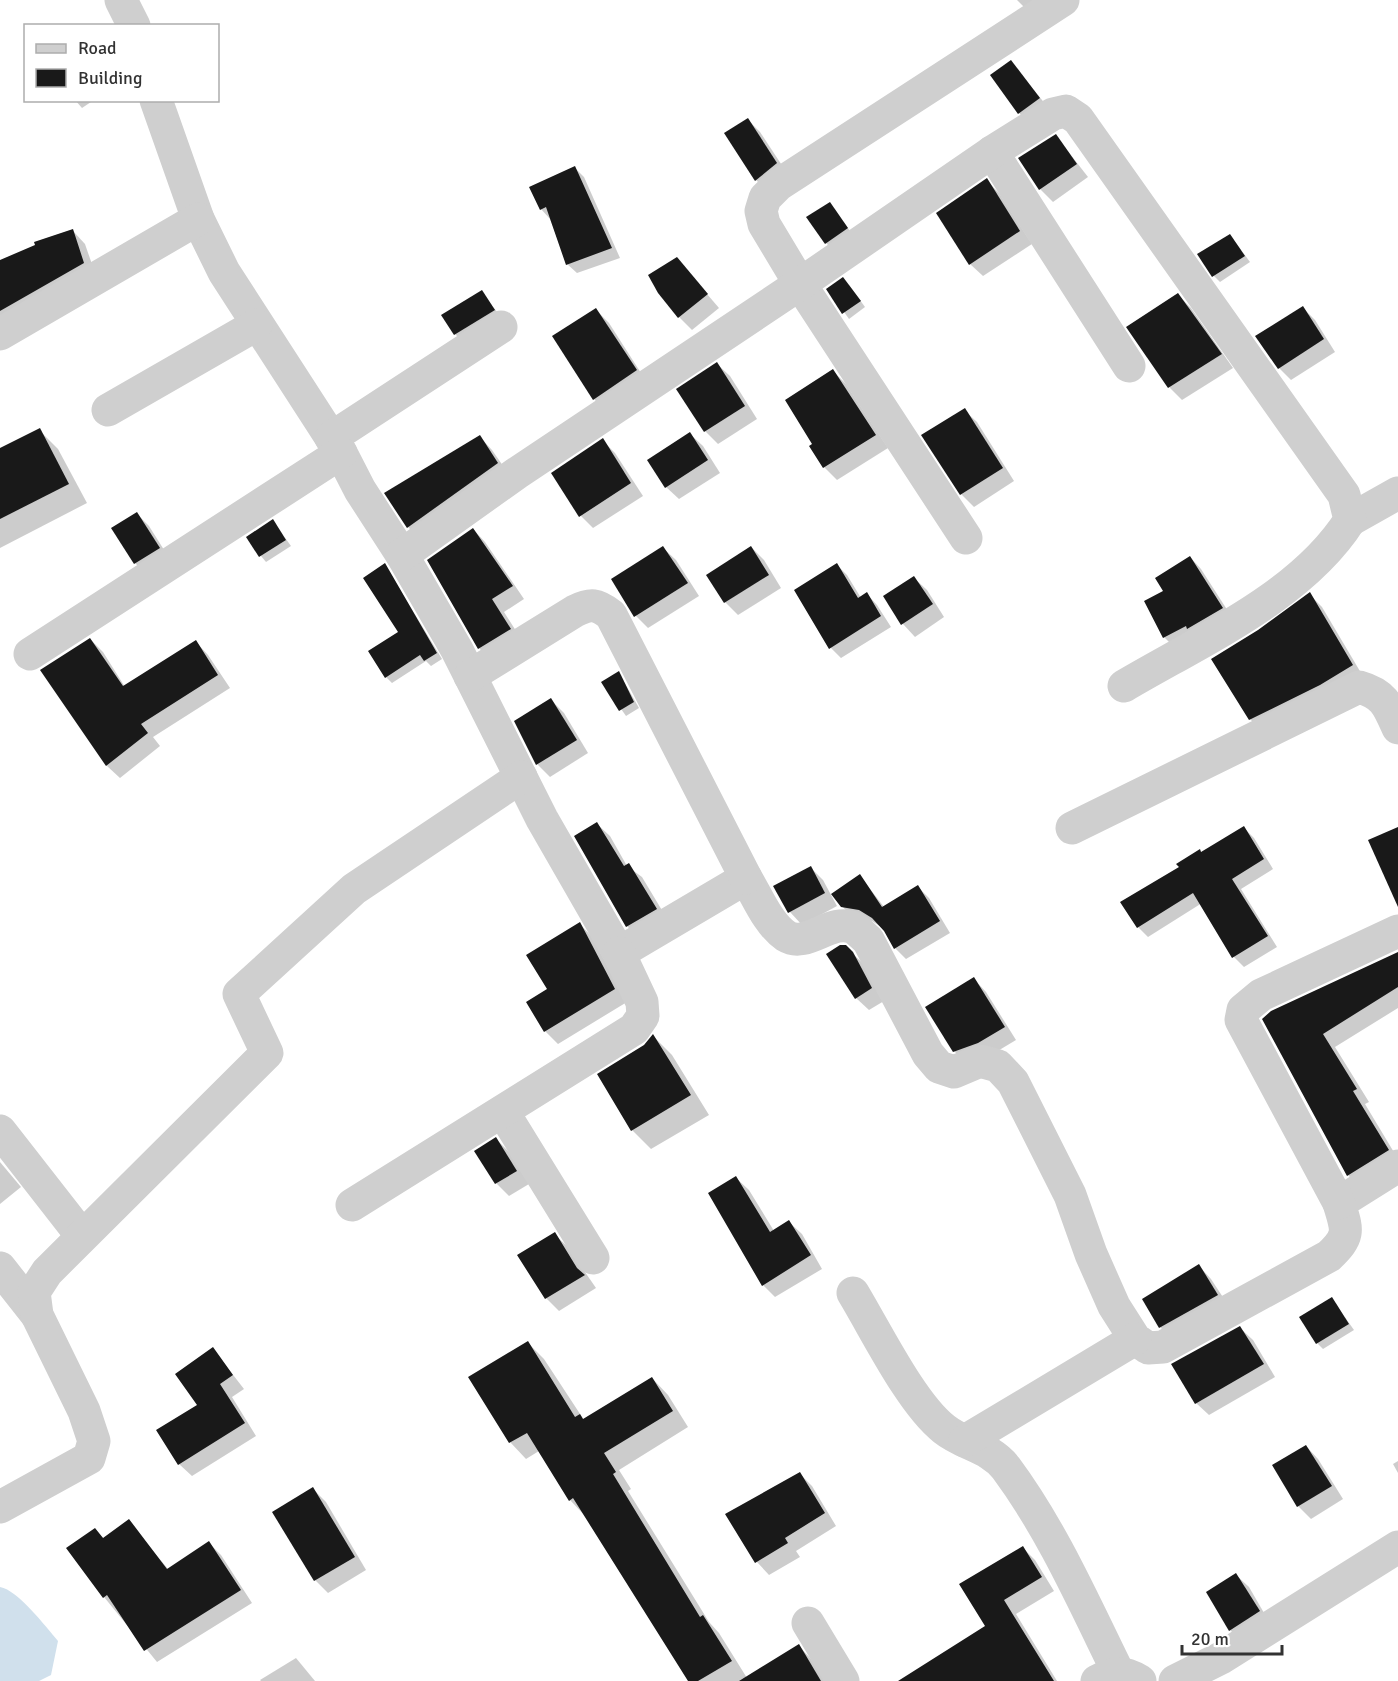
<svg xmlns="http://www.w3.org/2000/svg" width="1398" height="1681" font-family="Signika,sans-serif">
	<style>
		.water { fill: #d0e0ec }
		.shadow { fill: #0003 }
		.building { fill: #191919 }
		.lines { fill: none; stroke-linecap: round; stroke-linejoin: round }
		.minor { stroke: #cfcfcf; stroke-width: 33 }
		.tertiary { stroke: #cfcfcf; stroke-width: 33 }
	</style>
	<rect width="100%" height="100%" fill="#fff"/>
	<path class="water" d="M0 1587C18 1590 46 1627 58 1641L51 1675 39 1681H0Z"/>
	<g class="shadow">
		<polygon points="1017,0 1047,0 1028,11"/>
		<polygon points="1011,62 1051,111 1031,126 1019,113"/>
		<polygon points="75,100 94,100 82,108"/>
		<polygon points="748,120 760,132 789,176 769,193 756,180 726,133"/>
		<polygon points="1056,136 1088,177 1053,202 1040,189 1020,158"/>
		<polygon points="575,168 584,177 620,258 577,273 567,264 550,219 541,209"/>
		<polygon points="986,180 999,193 1032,244 983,276 970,264"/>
		<polygon points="830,204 853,235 832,249 826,243"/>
		<polygon points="73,231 85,244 96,276 0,333 0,262"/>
		<polygon points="1230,235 1250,262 1220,282 1214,276"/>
		<polygon points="677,259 719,308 692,330 679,317"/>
		<polygon points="849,285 865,307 849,319 828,289"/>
		<polygon points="481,292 506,323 468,347 455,334 444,316"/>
		<polygon points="1178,295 1191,308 1233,368 1182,400 1170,388 1128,327"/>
		<polygon points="1303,308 1315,320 1335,352 1291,380 1279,368"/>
		<polygon points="596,310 609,323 648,384 606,412 594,399"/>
		<polygon points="717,364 730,376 757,419 718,444 705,431 678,390"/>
		<polygon points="833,371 846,384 888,448 837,480 824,467 814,444"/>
		<polygon points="964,410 977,422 1014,481 974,507 961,494"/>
		<polygon points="39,430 58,449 87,503 0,548 0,450"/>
		<polygon points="690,434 703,446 720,473 679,499 666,487"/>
		<polygon points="480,437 492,450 510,476 421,540 408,527 386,493"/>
		<polygon points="602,440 615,453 643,496 593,528 581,516"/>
		<polygon points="137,514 149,526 171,561 148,576 135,563 113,529"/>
		<polygon points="273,521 291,546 266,562 261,556"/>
		<polygon points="473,529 485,542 524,599 504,612 523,642 491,661 479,648"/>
		<polygon points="751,547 764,560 781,588 738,615 725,602 708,575"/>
		<polygon points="663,548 676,560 699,596 648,628 636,616"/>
		<polygon points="1190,557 1201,569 1233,619 1175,648 1164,637 1165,592"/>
		<polygon points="836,564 847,575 861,598 867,594 877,605 891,627 841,658 831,648"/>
		<polygon points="385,565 442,659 431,666 426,661 392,683 386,677 400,632"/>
		<polygon points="914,578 927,590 944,617 915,637 903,624 885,596"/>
		<polygon points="1309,594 1322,607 1364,678 1262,732 1250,719 1259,631"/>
		<polygon points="90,639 103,652 125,687 196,642 208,655 230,688 153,737 160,746 120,778 107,766 42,670"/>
		<polygon points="619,673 639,708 626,716 603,683"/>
		<polygon points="551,700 564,713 588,753 550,777 537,764 516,722"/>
		<polygon points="597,824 610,836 627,866 642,877 669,922 640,939 627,926"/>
		<polygon points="1244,828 1254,838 1273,869 1241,889 1277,947 1244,967 1234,957 1202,903 1148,937 1138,927 1181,868"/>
		<polygon points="811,868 823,880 837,906 802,925 790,912"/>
		<polygon points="860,876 884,907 918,887 929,898 950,933 906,959 895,948 884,929 872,921 853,918 842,906"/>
		<polygon points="580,924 592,937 627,1002 558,1044 545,1031 528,1003 549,990"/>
		<polygon points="845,947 866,966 884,1001 869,1010 856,998"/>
		<polygon points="1398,973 1398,1008 1335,1047 1369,1102 1365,1104 1398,1159 1360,1188 1348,1175 1264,1019"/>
		<polygon points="974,979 986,992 1016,1040 991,1055 967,1064 954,1051"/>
		<polygon points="653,1036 672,1055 709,1115 651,1149 632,1130 599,1075 645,1046"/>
		<polygon points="496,1139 509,1152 529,1184 509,1196 496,1183"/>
		<polygon points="0,1162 21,1187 0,1204"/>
		<polygon points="736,1178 749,1190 774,1231 789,1222 802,1234 822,1269 775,1297 763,1285 742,1251 744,1250"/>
		<polygon points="554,1234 567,1246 596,1288 559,1311 546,1298"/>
		<polygon points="1199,1266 1211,1279 1230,1308 1173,1340 1160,1327"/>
		<polygon points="1332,1299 1354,1330 1323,1349 1317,1343"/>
		<polygon points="1240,1328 1253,1340 1275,1377 1209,1415 1196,1403"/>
		<polygon points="528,1343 544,1359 584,1420 652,1378 668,1395 688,1427 619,1470 631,1489 628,1491 709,1622 719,1633 747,1678 741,1681 690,1681 586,1517 570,1500 539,1451 526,1459 510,1442"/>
		<polygon points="213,1349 244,1389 232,1397 256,1436 192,1476 179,1464 199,1405"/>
		<polygon points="1306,1446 1318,1459 1343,1499 1311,1519 1298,1506 1274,1466"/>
		<polygon points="1398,1461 1398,1473 1393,1464"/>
		<polygon points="800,1474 812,1486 836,1526 796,1551 800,1557 769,1575 757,1562 727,1515"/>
		<polygon points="313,1489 326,1502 366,1570 328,1593 315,1580"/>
		<polygon points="128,1521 168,1569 209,1543 221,1555 252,1603 157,1662 104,1597 95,1529 104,1539"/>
		<polygon points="1023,1548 1035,1560 1054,1591 1016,1614 1057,1681 900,1681 987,1626"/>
		<polygon points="1236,1575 1249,1587 1271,1625 1243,1642 1230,1630"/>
		<polygon points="799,1646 811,1659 825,1681 771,1681"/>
		<polygon points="296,1658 315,1681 261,1681 260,1680"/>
	</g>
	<g class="building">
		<polygon points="1011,60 1040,98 1018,114 990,75"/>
		<polygon points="748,118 777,163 755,181 724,133"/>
		<polygon points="1056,134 1077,164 1039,190 1018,158"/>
		<polygon points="575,166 612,248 566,265 546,207 540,210 529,187"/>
		<polygon points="987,178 1020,231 969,265 936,213"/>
		<polygon points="830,202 848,228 825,244 806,217"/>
		<polygon points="73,229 84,263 0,311 0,260 35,245 34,242"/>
		<polygon points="1230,234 1245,256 1212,277 1197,254"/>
		<polygon points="677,257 708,294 678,318 658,293 648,275"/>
		<polygon points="843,277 861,301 842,314 826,289"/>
		<polygon points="482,290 495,310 454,335 441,315"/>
		<polygon points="1178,293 1222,354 1168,388 1126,327"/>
		<polygon points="1303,306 1324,339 1278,369 1255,336"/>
		<polygon points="596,308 637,370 593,400 552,336"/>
		<polygon points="717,362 745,406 704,432 676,389"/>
		<polygon points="833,369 876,435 823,468 809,446 812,444 785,400"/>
		<polygon points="965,408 1003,468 960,495 921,435"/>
		<polygon points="40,428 69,484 0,519 0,448"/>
		<polygon points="690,432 708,460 665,488 647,460"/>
		<polygon points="480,435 498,463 407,528 384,493"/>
		<polygon points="603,438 631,483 579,517 551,473"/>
		<polygon points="137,512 160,548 134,564 111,528"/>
		<polygon points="273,519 286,540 259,557 246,537"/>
		<polygon points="473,528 513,586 492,599 511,629 478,649 427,560"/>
		<polygon points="663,546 688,583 634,617 611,579"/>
		<polygon points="751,546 769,575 724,603 706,575"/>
		<polygon points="1190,556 1223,608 1187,629 1186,626 1163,638 1144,601 1163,591 1155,578"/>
		<polygon points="385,563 437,653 424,661 420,655 385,678 368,651 398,632 363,578"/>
		<polygon points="837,563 858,598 867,592 881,616 829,649 794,590"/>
		<polygon points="914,576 933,604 901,625 883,596"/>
		<polygon points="1310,592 1353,665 1320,685 1249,720 1211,659 1258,630"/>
		<polygon points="90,638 123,686 196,640 218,675 141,724 148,733 106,766 40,670"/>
		<polygon points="619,671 634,702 619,711 601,682"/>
		<polygon points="551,698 577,740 536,765 514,721"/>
		<polygon points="597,822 624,866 629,863 657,909 626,927 574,836"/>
		<polygon points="1244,826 1264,859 1232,879 1268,936 1232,958 1193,893 1137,928 1120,902 1179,867 1176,864 1200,849 1201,852"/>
		<polygon points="1398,827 1398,907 1368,840"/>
		<polygon points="811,866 825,893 788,913 773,886"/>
		<polygon points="860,874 882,907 918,885 940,921 894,949 884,931 872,918 859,910 841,907 831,894"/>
		<polygon points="580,922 615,989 544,1032 526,1002 547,989 526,955"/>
		<polygon points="840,945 846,945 853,952 872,988 855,999 826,954"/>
		<polygon points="1398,952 1398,987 1323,1034 1357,1089 1353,1091 1389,1150 1347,1176 1262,1019 1271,1011"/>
		<polygon points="974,977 1005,1027 978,1043 953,1052 925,1007"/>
		<polygon points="653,1034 691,1095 631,1131 597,1074 644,1045"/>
		<polygon points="496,1137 517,1171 495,1184 474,1151"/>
		<polygon points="736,1176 770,1232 789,1220 811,1255 762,1286 708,1193"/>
		<polygon points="555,1232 577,1268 585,1275 545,1299 517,1255"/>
		<polygon points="1199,1264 1218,1295 1159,1328 1142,1299"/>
		<polygon points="1332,1297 1349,1324 1316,1344 1299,1317"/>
		<polygon points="1240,1326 1264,1364 1195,1404 1171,1364"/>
		<polygon points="528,1341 575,1417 580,1414 583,1419 652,1377 673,1411 604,1453 616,1472 613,1474 700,1617 703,1615 732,1661 698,1681 688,1681 573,1498 569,1501 527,1433 509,1443 468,1377"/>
		<polygon points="213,1347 233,1375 220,1384 245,1423 178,1465 156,1430 197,1405 175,1374"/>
		<polygon points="1306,1445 1332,1486 1297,1507 1272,1465"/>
		<polygon points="800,1472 825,1513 785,1538 788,1543 755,1563 725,1514"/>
		<polygon points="313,1487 355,1557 314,1581 272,1512"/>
		<polygon points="129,1519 167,1569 209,1541 241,1590 144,1651 107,1595 103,1598 66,1548 95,1528 103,1538"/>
		<polygon points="1023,1546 1042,1577 1004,1600 1054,1681 898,1681 985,1626 959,1584"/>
		<polygon points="1236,1573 1260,1611 1229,1631 1206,1592"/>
		<polygon points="799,1644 821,1681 739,1681"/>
	</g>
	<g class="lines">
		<g class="minor">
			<polyline points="121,0 134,26"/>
			<path d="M156 100 198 219 224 272 341 453 360 490 402 555 457 650 542 819 619 953 746 878C757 896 768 924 786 936 807 949 831 917 854 928 859 931 864 937 868 940L928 1054 939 1067 954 1072 980 1061 998 1066 1013 1082 1070 1195 1091 1254 1114 1306 1135 1339 1148 1348 1163 1347 1329 1256C1351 1235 1347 1230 1339 1203L1398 1166"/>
			<polyline points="992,152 1129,366"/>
			<polyline points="0,334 198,219"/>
			<polyline points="108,410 256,325"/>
			<polyline points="331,438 501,327"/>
			<polyline points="1350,520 1398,493"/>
			<polyline points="966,538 800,284 764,224 761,211 765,198 778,185 1063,0"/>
			<path d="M402 555 517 473 800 284 992 152 1053 114 1066 111 1078 119 1344 495 1350 520C1302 596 1200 641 1124 686"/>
			<polyline points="30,654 341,453"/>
			<path d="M470 676 575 611C591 603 597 604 611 615L746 878"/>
			<path d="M1072 828 1359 687C1384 694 1388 705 1398 728"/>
			<polyline points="503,1112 593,1258"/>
			<polyline points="0,1131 82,1236"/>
			<polyline points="1339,1203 1241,1020 1243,1010 1261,995 1398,931"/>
			<polyline points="352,1205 634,1029 643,1016 642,1002 619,953"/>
			<polyline points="0,1268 37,1315"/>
			<path d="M853 1293C876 1331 911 1403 944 1429 964 1445 990 1447 1006 1468 1052 1530 1084 1603 1118 1672"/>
			<polyline points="965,1441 1135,1339"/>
			<polyline points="0,1507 89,1458 94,1441 84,1411 37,1315 34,1292 47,1272 267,1053 239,994 354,889 521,777"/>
			<polyline points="808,1623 843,1681"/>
			<polyline points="1175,1681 1221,1658 1398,1547"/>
		</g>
		<path class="tertiary" d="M1097 1681C1114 1672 1123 1671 1140 1681"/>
	</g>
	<rect x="24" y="24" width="195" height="78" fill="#ffffff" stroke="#adadad" stroke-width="1.5"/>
	<rect x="36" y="44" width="30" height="9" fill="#cfcfcf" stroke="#adadad" stroke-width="1.5"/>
	<text x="78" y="54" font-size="18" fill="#323232">Road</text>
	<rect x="36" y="69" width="30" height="18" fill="#191919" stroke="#adadad" stroke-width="1.5"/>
	<text x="78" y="84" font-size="18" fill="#323232">Building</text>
	<path d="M1182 1645v9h100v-9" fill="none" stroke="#323232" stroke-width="3"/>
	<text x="1191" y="1645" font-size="18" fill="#323232" stroke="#ffffff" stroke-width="4.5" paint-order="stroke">20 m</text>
</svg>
